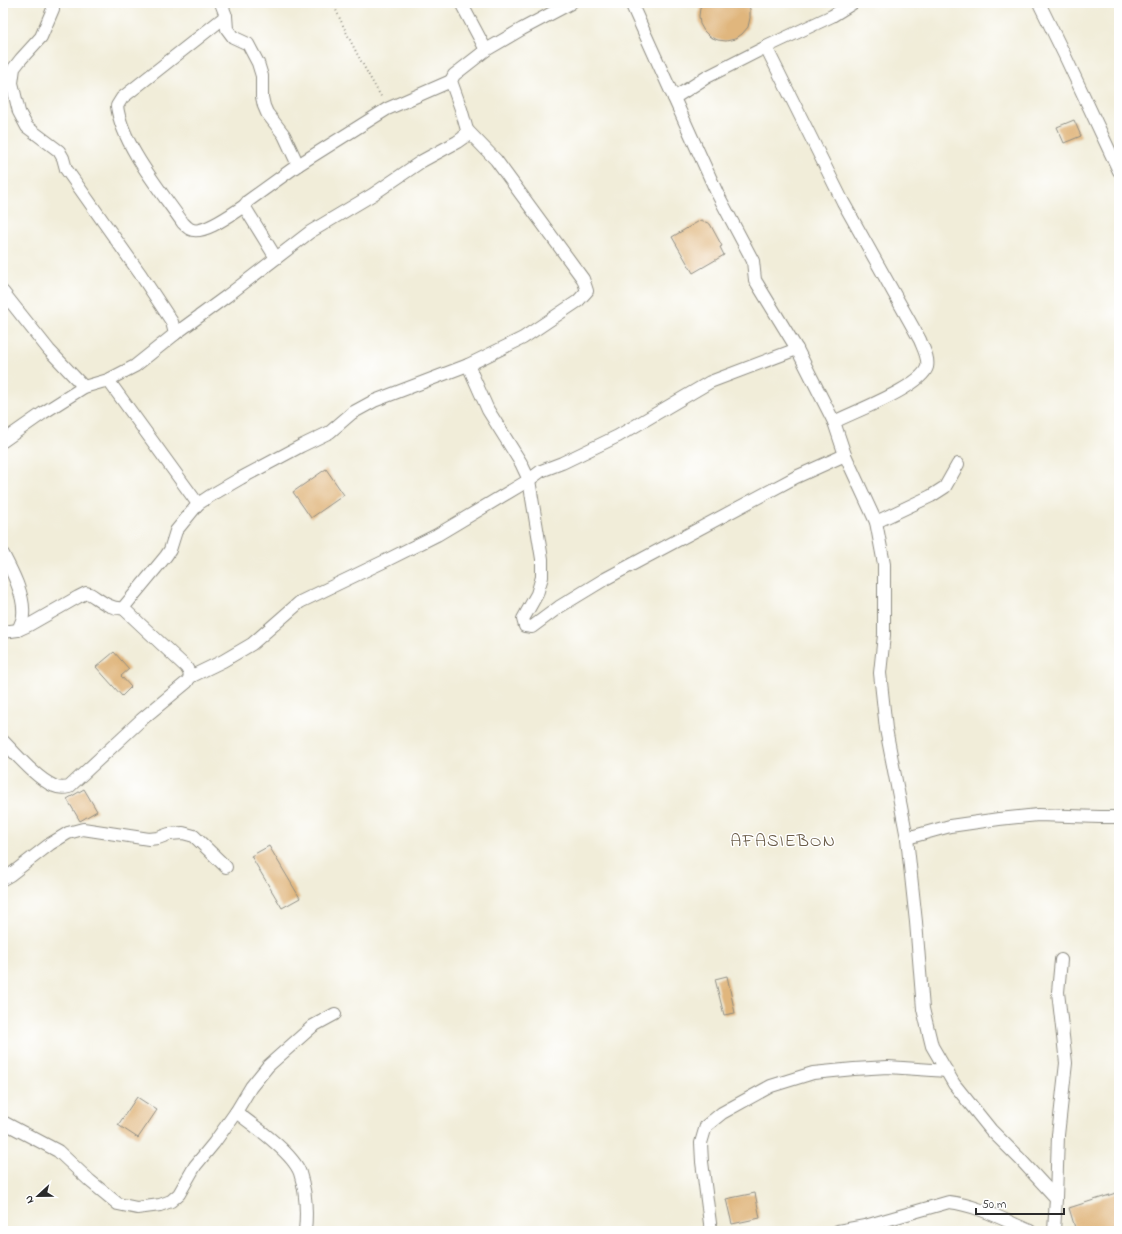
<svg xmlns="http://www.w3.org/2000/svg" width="1122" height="1234" font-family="'Indie Flower',sans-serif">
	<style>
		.building { fill: #e0b67d }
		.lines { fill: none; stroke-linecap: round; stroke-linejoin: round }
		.street-casing { stroke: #8e8c82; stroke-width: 14 }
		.path { stroke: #8e8c82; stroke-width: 2; stroke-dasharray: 1 3; stroke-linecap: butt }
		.street { stroke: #fff; stroke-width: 12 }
		.labels { text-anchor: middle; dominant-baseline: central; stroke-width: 3; stroke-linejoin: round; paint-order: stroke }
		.quarter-label { font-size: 18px; letter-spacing: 1px; fill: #6a5c48; stroke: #fff }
	</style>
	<rect width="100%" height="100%" fill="#fff"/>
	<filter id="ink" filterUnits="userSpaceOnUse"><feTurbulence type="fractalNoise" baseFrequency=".025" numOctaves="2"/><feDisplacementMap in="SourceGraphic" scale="8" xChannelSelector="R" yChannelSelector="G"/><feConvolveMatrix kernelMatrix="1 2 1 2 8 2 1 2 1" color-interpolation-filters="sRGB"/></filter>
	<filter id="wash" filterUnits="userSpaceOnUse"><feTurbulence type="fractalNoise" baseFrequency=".012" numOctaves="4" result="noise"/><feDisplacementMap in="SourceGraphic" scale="16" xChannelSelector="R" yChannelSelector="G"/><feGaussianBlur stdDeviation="0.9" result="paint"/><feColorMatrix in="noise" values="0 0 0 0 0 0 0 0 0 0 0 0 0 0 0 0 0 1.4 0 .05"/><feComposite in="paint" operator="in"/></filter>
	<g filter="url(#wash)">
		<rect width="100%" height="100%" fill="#f1edd9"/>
		<g id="blocks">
			<g class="building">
				<polygon points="702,3 747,3 750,9 750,18 748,27 742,34 735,39 726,41 718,40 710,37 704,31 700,24 699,16 700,8"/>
				<polygon points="1074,120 1081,136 1064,143 1057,127"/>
				<polygon points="701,220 710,224 722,246 720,247 724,255 693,273 672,237"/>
				<polygon points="326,469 344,495 311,518 293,492"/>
				<polygon points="114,652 129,669 121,676 131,687 122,696 96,667"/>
				<polygon points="84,789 97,811 80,821 67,799"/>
				<polygon points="269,846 300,898 282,908 251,856"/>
				<polygon points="727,976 735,1013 724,1015 715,979"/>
				<polygon points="137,1097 157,1110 138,1138 118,1125"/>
				<polygon points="1119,1192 1119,1231 1076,1231 1069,1208"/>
				<polygon points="755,1193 760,1218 732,1224 726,1199"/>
			</g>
		</g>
	</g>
	<g filter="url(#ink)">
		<use href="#blocks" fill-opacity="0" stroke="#8e8c82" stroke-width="1"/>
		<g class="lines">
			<g class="street-casing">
				<g id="street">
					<polyline points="53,3 53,9 41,37 21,59 14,68 12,83 19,112 27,127 59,151 63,158 66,169 141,275 172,322 175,334"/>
					<polyline points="221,3 226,16 227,29 233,37 248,44 258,63 262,76 262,97 264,106 267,113 284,135 298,165"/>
					<polyline points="461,3 486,50"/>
					<polyline points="631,3 717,193 753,261 755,280 797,349 834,422 845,455 876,522 884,564 884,635 880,673 886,729 907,838 916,922 923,1009 932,1046 954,1084 991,1130 1020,1159 1056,1198"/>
					<polyline points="1039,3 1065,56 1119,171"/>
					<path d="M226 16 122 98 117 106C122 145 161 191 183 223 185 225 188 228 190 229 203 236 233 213 244 206"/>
					<polyline points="766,47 832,16 853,3"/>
					<path d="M674 98 707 77 766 47 843 202 920 340C923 348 929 358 927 367 921 387 853 412 834 422"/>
					<polyline points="276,258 244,206 248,201 298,165 387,109 451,81"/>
					<polyline points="3,292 49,350 84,387"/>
					<polyline points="468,365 488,410 521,463 529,480 541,471 562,463 618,436 710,382 797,349"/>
					<polyline points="108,380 198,504"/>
					<polyline points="3,441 43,413 84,387 108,380 135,366 175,334 227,296 310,232 372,195 422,161 457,142 464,137 467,130 461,109 451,81 454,75 486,50 522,29 571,3"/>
					<polyline points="876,522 931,496 945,487 958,464"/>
					<path d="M3 554C12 571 25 596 23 615 23 620 20 625 18 630"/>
					<path d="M3 632 18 630 29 625 78 597 86 593 90 594C100 600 111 610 123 608L166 556 170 550 176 531 198 504 210 496 241 478 301 446 330 432 352 413 374 401 468 365 523 338 578 301 587 291 583 279 496 160 467 130"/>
					<polyline points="190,677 223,661 252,644 300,602 385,561 437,535 529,480 542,559 542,577 537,594 523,619 525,626 532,627 559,607 605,579 796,477 845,455"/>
					<path d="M3 741C17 755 36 778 54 786 58 788 64 788 69 787L141 720 187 682 190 677 189 672 186 667 123 608"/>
					<polyline points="907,838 950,826 999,819 1038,815 1100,817 1119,817"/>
					<polyline points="3,879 10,875 50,844 68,833 83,829 149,839 158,838 169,834 183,833 194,836 226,867"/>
					<path d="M236 1112C253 1125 293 1153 300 1173 306 1192 307 1212 305 1231"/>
					<polyline points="3,1122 58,1151 90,1181 118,1204 137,1208 160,1205 171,1201 179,1194 195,1166 214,1143 236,1112 251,1087 268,1066 313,1026 335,1014"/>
					<polyline points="711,1231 702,1162 701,1143 706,1126 722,1113 771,1086 813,1073 854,1069 888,1067 947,1071"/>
					<path d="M838 1231 865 1226 949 1202C977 1205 1004 1220 1030 1231"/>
					<polyline points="1054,1231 1056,1198 1058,1135 1066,1063 1058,992 1061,960"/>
				</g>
			</g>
			<path class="path" d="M333 3C347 36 364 68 382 98"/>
			<use href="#street" class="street"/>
		</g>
	</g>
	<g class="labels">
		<g class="quarter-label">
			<text x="783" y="842">AFASIEBON</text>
		</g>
	</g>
	<rect width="1122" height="1234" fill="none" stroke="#fff" stroke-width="16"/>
	<g transform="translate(38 1196) rotate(248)" stroke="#ffffff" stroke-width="3" paint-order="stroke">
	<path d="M0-3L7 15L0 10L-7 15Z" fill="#2b2b2b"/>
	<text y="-6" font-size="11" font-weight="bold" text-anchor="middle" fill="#2b2b2b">N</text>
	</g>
	<path d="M976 1208v6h88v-6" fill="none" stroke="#2b2b2b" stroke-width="2"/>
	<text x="982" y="1208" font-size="12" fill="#2b2b2b" stroke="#ffffff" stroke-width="3" paint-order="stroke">50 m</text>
</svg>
